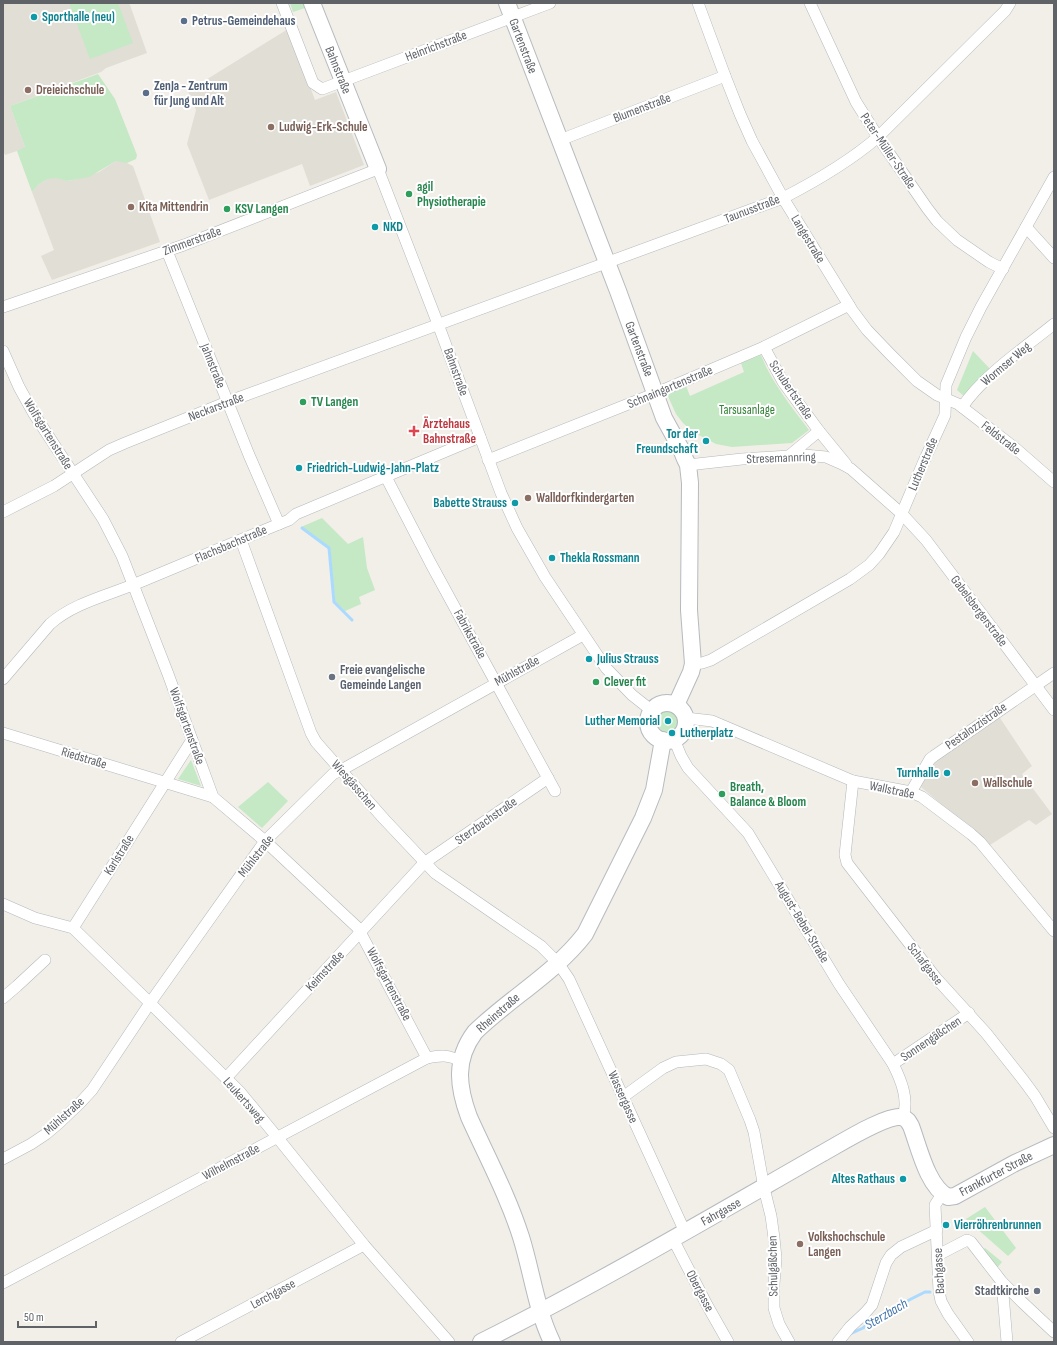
<svg xmlns="http://www.w3.org/2000/svg" width="1057" height="1345" font-family="'Sofia Sans Condensed',sans-serif">
	<style>
		.education { fill: #e1ded6 }
		.green { fill: #c5e8c5 }
		.lines { fill: none; stroke-linecap: round; stroke-linejoin: round }
		.stream { stroke: #aadaff; stroke-width: 3 }
		.street-casing { stroke: #b5b8bc; stroke-width: 12 }
		.secondary-casing { stroke: #b6babf; stroke-width: 18 }
		.street { stroke: #fff; stroke-width: 11 }
		.secondary { stroke: #fff; stroke-width: 16 }
		.culture-dot { fill: #0f9aa8; stroke: #fff; stroke-width: 1.5 }
		.service-dot { fill: #5c6f8a; stroke: #fff; stroke-width: 1.5 }
		.education-dot { fill: #8d6e63; stroke: #fff; stroke-width: 1.5 }
		.leisure-dot { fill: #2e9e5b; stroke: #fff; stroke-width: 1.5 }
		.health-dot { fill: #e0444e; stroke: #fff; stroke-width: 1.5 }
		.worship-dot { fill: #6b7280; stroke: #fff; stroke-width: 1.5 }
		.labels { text-anchor: middle; dominant-baseline: central; stroke-width: 4; stroke-linejoin: round; paint-order: stroke }
		.culture-label { font-size: 13px; font-weight: bold; fill: #0d838f; stroke: #fff; text-anchor: start }
		.service-label { font-size: 13px; font-weight: bold; fill: #4e5e75; stroke: #fff; text-anchor: start }
		.street-label { font-size: 13px; fill: #5f6368; stroke: #fff }
		.education-label { font-size: 13px; font-weight: bold; fill: #785e54; stroke: #fff; text-anchor: start }
		.leisure-label { font-size: 13px; font-weight: bold; fill: #27864d; stroke: #fff; text-anchor: start }
		.park-label { font-size: 13px; fill: #348238; stroke: #fff }
		.health-label { font-size: 13px; font-weight: bold; fill: #be3a42; stroke: #fff; text-anchor: start }
		.worship-label { font-size: 13px; font-weight: bold; fill: #5b616d; stroke: #fff; text-anchor: start }
		.water-label { font-size: 14px; font-style: italic; fill: #4174aa; stroke: #fff }
	</style>
	<rect width="100%" height="100%" fill="#f1efe8"/>
	<g class="education">
		<polygon points="3,3 128,3 130,5 147,53 106,68 101,72 10,106 25,147 23,149 5,155 3,150"/>
		<polygon points="288,29 315,100 336,92 364,165 310,186 302,164 209,200 187,144 196,110 188,91"/>
		<polygon points="116,161 123,161 133,166 160,242 52,280 41,256 54,250 32,192 39,184 48,179 55,177 67,181 73,180 99,172"/>
		<polygon points="998,715 1032,766 1022,774 1052,814 1036,825 1029,820 990,845 921,787 922,780 936,758"/>
	</g>
	<g class="green">
		<polygon points="69,3 118,3 133,43 90,59"/>
		<polygon points="290,3 304,3 305,8 293,12"/>
		<polygon points="98,74 115,99 137,155 136,159 127,163 116,161 89,177 67,181 56,178 48,179 39,184 32,192 17,151 25,147 10,106"/>
		<polygon points="973,351 990,369 966,398 957,390"/>
		<path d="M761 355C772 383 791 406 809 430L792 443 732 447 716 444 693 432 683 423 676 414 667 394 686 386 690 396 744 372 741 363Z"/>
		<polygon points="322,518 348,544 363,537 367,568 375,590 359,597 361,604 345,611 335,602 330,548 301,527"/>
		<circle cx="668" cy="721" r="11"/>
		<polygon points="191,760 201,786 178,779"/>
		<polygon points="268,782 288,801 262,828 238,807"/>
		<polygon points="985,1207 1016,1248 1008,1256 966,1219"/>
		<polygon points="985,1248 1002,1262 997,1268 983,1250"/>
	</g>
	<g class="lines">
		<g class="stream">
			<polyline points="302,528 329,548 334,602 352,620"/>
			<polyline points="850,1334 863,1328 884,1313 913,1298 925,1292 930,1292"/>
		</g>
		<g class="street-casing">
			<g id="street">
				<polyline points="282,3 313,83 322,89 550,3"/>
				<polyline points="698,3 725,76 740,114 752,141 783,198 852,310 867,330 890,354 917,381 937,395 958,404 1015,448 1054,482"/>
				<polyline points="810,3 856,102 878,137 927,208 937,221 957,240 989,262 1003,269"/>
				<polyline points="560,140 725,76"/>
				<polyline points="1026,227 1054,258"/>
				<polyline points="167,251 249,455 279,524"/>
				<polyline points="3,307 184,245 378,169 438,324 501,493 517,528 545,577 606,668 632,695 651,710"/>
				<polyline points="764,347 783,382 819,431 846,464"/>
				<polyline points="3,351 19,387 34,414 103,519 122,556 168,674 213,797 265,841 358,928 427,1058"/>
				<path d="M962 407C985 374 1023 349 1054 324"/>
				<polyline points="790,455 819,431"/>
				<polyline points="488,460 656,393 764,347 849,305"/>
				<polyline points="688,465 742,459 804,455 826,457 842,464 851,469 902,514 926,540 1054,710"/>
				<polyline points="386,477 431,564 555,791"/>
				<path d="M3 512 54 486 109 450 125 443 227 402 783 198C816 181 849 162 878 137L1005 11 1010 3"/>
				<polyline points="241,540 311,733 316,742 384,819 435,873 541,946 558,963 569,979 685,1232"/>
				<polyline points="693,664 702,663 711,660 850,579 869,565 879,554 894,532 924,461 945,415 946,385 966,337 981,307 1054,177"/>
				<path d="M3 679 50 624C74 603 106 596 135 584 186 563 237 541 289 520L296 514 480 437"/>
				<polyline points="686,718 712,721 853,781 911,792 922,797 971,834 980,842 1054,931"/>
				<polyline points="3,733 213,797"/>
				<path d="M674 739 681 756 688 768 748 833 839 984 893 1064C901 1080 909 1099 903 1117"/>
				<polyline points="853,781 845,855 847,863 936,978 986,1033 1024,1081 1035,1096 1054,1128"/>
				<polyline points="911,792 930,759 934,756 1054,673"/>
				<polyline points="3,904 35,918 73,928 150,1003 240,1092 277,1137 364,1245 449,1342"/>
				<polyline points="73,928 192,740"/>
				<polyline points="3,998 17,986 45,960"/>
				<polyline points="893,1064 969,1013"/>
				<polyline points="226,1078 424,863 548,778"/>
				<polyline points="623,1097 663,1068 676,1062 706,1059 721,1064 729,1070 750,1120 754,1132 764,1188 771,1216 774,1238 776,1258 774,1284 774,1308 779,1324 789,1342"/>
				<polyline points="3,1159 31,1144 46,1134 59,1123 80,1103 92,1090 150,1003 265,841 333,774 345,768 583,635"/>
				<polyline points="942,1194 935,1205 939,1291 941,1301 948,1314 968,1342"/>
				<polyline points="673,1239 707,1305 728,1342"/>
				<polyline points="938,1255 967,1240 971,1242 1002,1282 1022,1302 1054,1332"/>
				<polyline points="1002,1282 1007,1342"/>
				<path d="M3 1283 427 1058C442 1055 448 1055 461 1061"/>
				<polyline points="181,1342 364,1245"/>
				<polyline points="838,1342 850,1327 865,1313 872,1305 886,1263 891,1255 901,1247 937,1230"/>
			</g>
		</g>
		<g class="secondary-casing">
			<g id="secondary">
				<polyline points="312,3 378,169"/>
				<polyline points="507,3 618,291 664,418 681,449 685,459 688,465 690,483 689,610 693,664 691,672 676,705"/>
				<circle cx="667" cy="722" r="19"/>
				<path d="M481 1342C597 1284 709 1218 821 1154 838 1145 886 1114 903 1117L908 1121 911 1126C919 1147 927 1186 948 1197L955 1196 1015 1163 1054 1145"/>
				<path d="M552 1342C536 1309 532 1272 521 1237 508 1196 487 1157 469 1117 458 1087 454 1060 475 1032 510 998 555 973 585 934L643 818 654 790 663 740"/>
			</g>
		</g>
		<use href="#street" class="street"/>
		<use href="#secondary" class="secondary"/>
	</g>
	<g class="culture-dot">
		<circle cx="34" cy="17" r="4"/>
		<circle cx="375" cy="227" r="4"/>
		<circle cx="706" cy="441" r="4"/>
		<circle cx="299" cy="468" r="4"/>
		<circle cx="515" cy="503" r="4"/>
		<circle cx="552" cy="558" r="4"/>
		<circle cx="589" cy="659" r="4"/>
		<circle cx="668" cy="721" r="4"/>
		<circle cx="672" cy="733" r="4"/>
		<circle cx="947" cy="773" r="4"/>
		<circle cx="903" cy="1179" r="4"/>
		<circle cx="946" cy="1225" r="4"/>
	</g>
	<g class="service-dot">
		<circle cx="184" cy="21" r="4"/>
		<circle cx="146" cy="93" r="4"/>
	</g>
	<g class="education-dot">
		<circle cx="28" cy="90" r="4"/>
		<circle cx="271" cy="127" r="4"/>
		<circle cx="131" cy="207" r="4"/>
		<circle cx="528" cy="498" r="4"/>
		<circle cx="975" cy="783" r="4"/>
		<circle cx="800" cy="1244" r="4"/>
	</g>
	<g class="leisure-dot">
		<circle cx="409" cy="194" r="4"/>
		<circle cx="227" cy="209" r="4"/>
		<circle cx="303" cy="402" r="4"/>
		<circle cx="596" cy="682" r="4"/>
		<circle cx="722" cy="794" r="4"/>
	</g>
	<path class="health-dot" d="M412 425h4v4h4v4h-4v4h-4v-4h-4v-4h4z"/>
	<g class="worship-dot">
		<circle cx="332" cy="677" r="4"/>
		<circle cx="1037" cy="1291" r="4"/>
	</g>
	<g class="labels">
		<g class="culture-label">
			<text x="42" y="17">Sporthalle (neu)</text>
			<text x="383" y="227">NKD</text>
			<text x="698" y="434" text-anchor="end">Tor der<tspan x="698" dy="15">Freundschaft</tspan></text>
			<text x="307" y="468">Friedrich-Ludwig-Jahn-Platz</text>
			<text x="507" y="503" text-anchor="end">Babette Strauss</text>
			<text x="560" y="558">Thekla Rossmann</text>
			<text x="597" y="659">Julius Strauss</text>
			<text x="660" y="721" text-anchor="end">Luther Memorial</text>
			<text x="680" y="733">Lutherplatz</text>
			<text x="939" y="773" text-anchor="end">Turnhalle</text>
			<text x="895" y="1179" text-anchor="end">Altes Rathaus</text>
			<text x="954" y="1225">Vierröhrenbrunnen</text>
		</g>
		<g class="service-label">
			<text x="192" y="21">Petrus-Gemeindehaus</text>
			<text x="154" y="86">ZenJa - Zentrum<tspan x="154" dy="15">für Jung und Alt</tspan></text>
		</g>
		<g class="street-label">
			<text transform="translate(436 46) rotate(-21)">Heinrichstraße</text>
			<text transform="translate(523 46) rotate(69)">Gartenstraße</text>
			<text transform="translate(338 70) rotate(68)">Bahnstraße</text>
			<text transform="translate(642 108) rotate(-21)">Blumenstraße</text>
			<text transform="translate(888 151) rotate(56)">Peter-Müller-Straße</text>
			<text transform="translate(752 209) rotate(-21)">Taunusstraße</text>
			<text transform="translate(808 239) rotate(59)">Langestraße</text>
			<text transform="translate(192 241) rotate(-20)">Zimmerstraße</text>
			<text transform="translate(639 349) rotate(69)">Gartenstraße</text>
			<text transform="translate(1006 364) rotate(-40)">Wormser Weg</text>
			<text transform="translate(213 366) rotate(68)">Jahnstraße</text>
			<text transform="translate(456 372) rotate(70)">Bahnstraße</text>
			<text transform="translate(670 387) rotate(-23)">Schnaingartenstraße</text>
			<text transform="translate(791 390) rotate(56)">Schubertstraße</text>
			<text transform="translate(216 407) rotate(-21)">Neckarstraße</text>
			<text transform="translate(48 434) rotate(58)">Wolfsgartenstraße</text>
			<text transform="translate(1001 438) rotate(38)">Feldstraße</text>
			<text transform="translate(781 458) rotate(-2)">Stresemannring</text>
			<text transform="translate(923 464) rotate(-67)">Lutherstraße</text>
			<text transform="translate(231 544) rotate(-23)">Flachsbachstraße</text>
			<text transform="translate(979 611) rotate(53)">Gabelsbergerstraße</text>
			<text transform="translate(470 634) rotate(61)">Fabrikstraße</text>
			<text transform="translate(517 671) rotate(-29)">Mühlstraße</text>
			<text transform="translate(187 726) rotate(70)">Wolfsgartenstraße</text>
			<text transform="translate(976 726) rotate(-35)">Pestalozzistraße</text>
			<text transform="translate(84 758) rotate(17)">Riedstraße</text>
			<text transform="translate(354 785) rotate(49)">Wiesgässchen</text>
			<text transform="translate(892 790) rotate(12)">Wallstraße</text>
			<text transform="translate(486 821) rotate(-35)">Sterzbachstraße</text>
			<text transform="translate(119 855) rotate(-58)">Karlstraße</text>
			<text transform="translate(256 856) rotate(-52)">Mühlstraße</text>
			<text transform="translate(802 922) rotate(59)">August-Bebel-Straße</text>
			<text transform="translate(925 964) rotate(52)">Schafgasse</text>
			<text transform="translate(325 971) rotate(-47)">Keimstraße</text>
			<text transform="translate(389 984) rotate(62)">Wolfsgartenstraße</text>
			<text transform="translate(498 1013) rotate(-41)">Rheinstraße</text>
			<text transform="translate(931 1039) rotate(-34)">Sonnengäßchen</text>
			<text transform="translate(623 1097) rotate(66)">Wassergasse</text>
			<text transform="translate(244 1100) rotate(48)">Leukertsweg</text>
			<text transform="translate(64 1116) rotate(-42)">Mühlstraße</text>
			<text transform="translate(231 1162) rotate(-28)">Wilhelmstraße</text>
			<text transform="translate(996 1174) rotate(-28)">Frankfurter Straße</text>
			<text transform="translate(721 1212) rotate(-29)">Fahrgasse</text>
			<text transform="translate(773 1266) rotate(-91)">Schulgäßchen</text>
			<text transform="translate(939 1271) rotate(-93)">Bachgasse</text>
			<text transform="translate(700 1291) rotate(62)">Obergasse</text>
			<text transform="translate(273 1294) rotate(-28)">Lerchgasse</text>
		</g>
		<g class="education-label">
			<text x="36" y="90">Dreieichschule</text>
			<text x="279" y="127">Ludwig-Erk-Schule</text>
			<text x="139" y="207">Kita Mittendrin</text>
			<text x="536" y="498">Walldorfkindergarten</text>
			<text x="983" y="783">Wallschule</text>
			<text x="808" y="1237">Volkshochschule<tspan x="808" dy="15">Langen</tspan></text>
		</g>
		<g class="leisure-label">
			<text x="417" y="187">agil<tspan x="417" dy="15">Physiotherapie</tspan></text>
			<text x="235" y="209">KSV Langen</text>
			<text x="311" y="402">TV Langen</text>
			<text x="604" y="682">Clever fit</text>
			<text x="730" y="787">Breath,<tspan x="730" dy="15">Balance &amp; Bloom</tspan></text>
		</g>
		<g class="park-label">
			<text x="747" y="410">Tarsusanlage</text>
		</g>
		<g class="health-label">
			<text x="423" y="424">Ärztehaus<tspan x="423" dy="15">Bahnstraße</tspan></text>
		</g>
		<g class="worship-label">
			<text x="340" y="670">Freie evangelische<tspan x="340" dy="15">Gemeinde Langen</tspan></text>
			<text x="1029" y="1291" text-anchor="end">Stadtkirche</text>
		</g>
		<g class="water-label">
			<text transform="translate(886 1314) rotate(-30)">Sterzbach</text>
		</g>
	</g>
	<rect width="1057" height="1345" fill="none" stroke="#5f6368" stroke-width="8"/>
	<path d="M18 1321v6h78v-6" fill="none" stroke="#5f6368" stroke-width="2"/>
	<text x="24" y="1321" font-size="12" fill="#5f6368" stroke="#ffffff" stroke-width="3" paint-order="stroke">50 m</text>
</svg>
